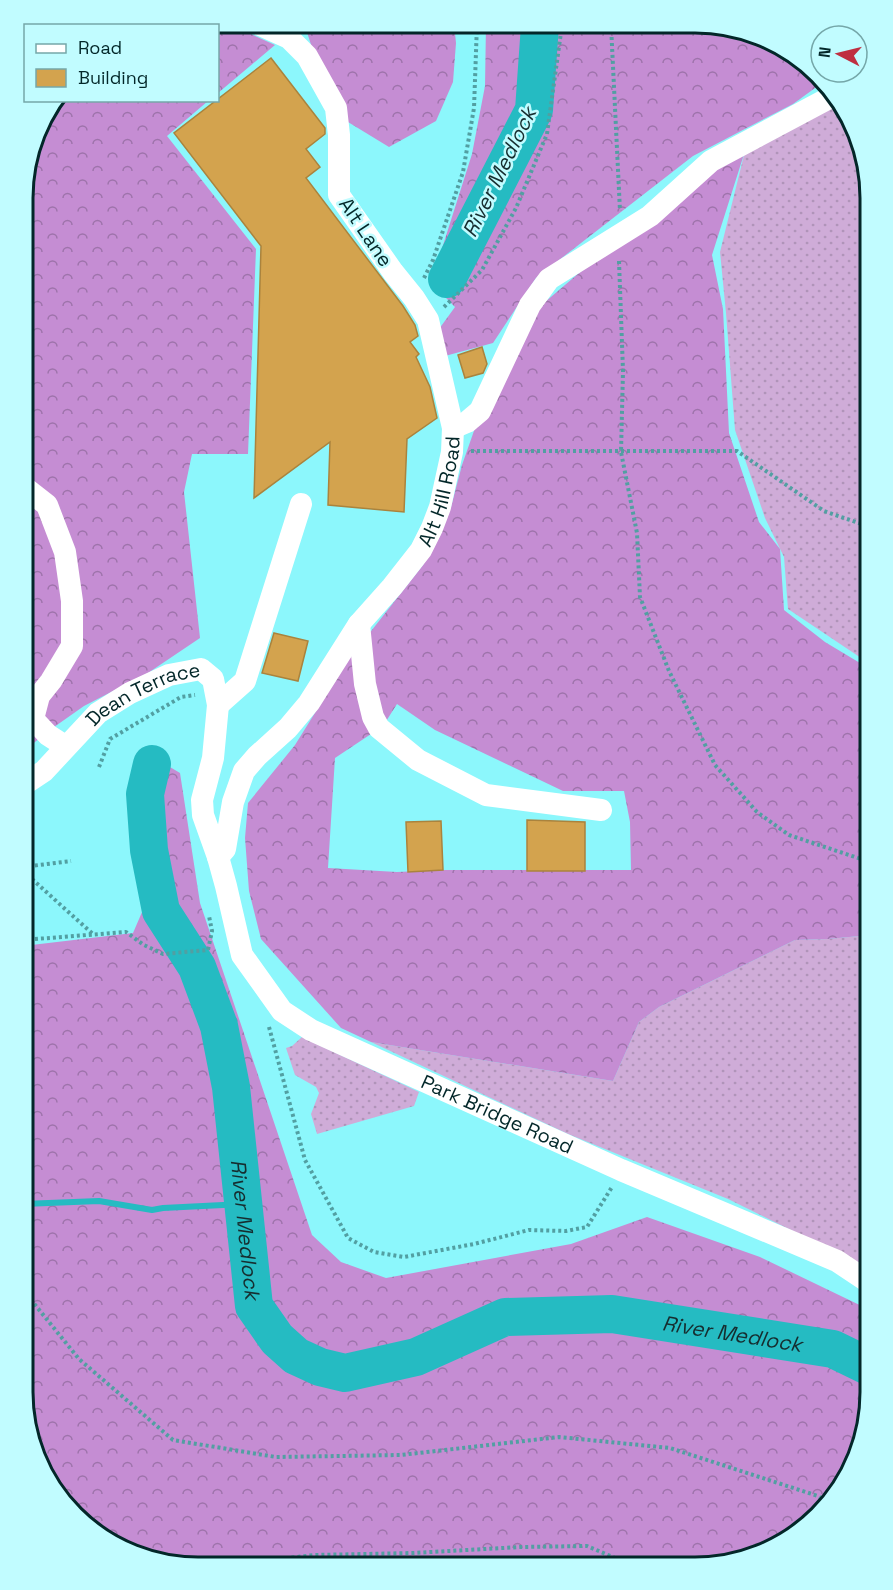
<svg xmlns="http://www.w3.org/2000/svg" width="893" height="1590" viewBox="0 0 893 1590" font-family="'Space Grotesk',sans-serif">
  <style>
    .grass { fill: url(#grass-dots) }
    .forest { fill: url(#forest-crowns); fill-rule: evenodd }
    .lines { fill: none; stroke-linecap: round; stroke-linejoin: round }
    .stream { stroke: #25bbc2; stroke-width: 6 }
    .river { stroke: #25bbc2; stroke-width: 38 }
    .building { fill: #d3a34e; stroke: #aa833d; stroke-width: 1.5 }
    .path { stroke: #529fa2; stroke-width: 4; stroke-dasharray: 3 3; stroke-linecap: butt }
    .minor { stroke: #fff; stroke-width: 22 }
    .labels { text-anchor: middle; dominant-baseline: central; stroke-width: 5; stroke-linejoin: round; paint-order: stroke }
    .street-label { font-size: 20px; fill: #032729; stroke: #c1fcff }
    .water-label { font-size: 21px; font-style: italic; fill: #162d2f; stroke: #c1fcff }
    .rim { fill: none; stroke: #032729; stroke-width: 3 }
  </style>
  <defs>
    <pattern id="grass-dots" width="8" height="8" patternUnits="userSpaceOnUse" patternTransform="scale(1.5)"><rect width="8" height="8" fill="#cfacd8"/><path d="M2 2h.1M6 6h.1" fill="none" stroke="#b094b9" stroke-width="1.8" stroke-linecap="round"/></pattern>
    <pattern id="forest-crowns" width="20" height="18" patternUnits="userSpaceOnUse" patternTransform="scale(1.5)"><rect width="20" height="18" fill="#c58dd3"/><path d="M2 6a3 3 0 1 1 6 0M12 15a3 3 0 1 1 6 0" fill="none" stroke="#9e73ab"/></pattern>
  </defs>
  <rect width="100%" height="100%" fill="#8cf7fc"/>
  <g class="grass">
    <path d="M835 102 861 142 870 198V664L788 609 784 557 765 518 735 430 726 313 720 252 745 151Z"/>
    <path d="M870 935V1271L843 1256 728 1199 568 1134 371 1042 613 1081 639 1022 659 1007 795 940 828 939Z"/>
    <path d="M302 1037 419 1092 414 1106 317 1134 311 1114 319 1093 316 1087 295 1075 286 1048 292 1046Z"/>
  </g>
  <g class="forest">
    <path d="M198 23H227L275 45 218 93V26L183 25Z"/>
    <path d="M304 23 454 24 456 43 453 82 436 121 389 147 348 122 315 57Z"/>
    <path d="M486 24 729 26 810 66 822 83 793 104 693 156 536 278 493 343 445 356 439 329 455 307 431 283 472 154 485 86Z"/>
    <path d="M56 101H208L167 136 256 249 248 454H192L184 492 200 638 148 673 84 706 47 732 23 752 24 176 41 120Z"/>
    <path d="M745 151 712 255 723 309 729 433 759 522 780 549 784 610 825 642 870 669V935L828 939 795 940 659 1007 639 1022 613 1081 371 1042 341 1028 261 939 249 891 245 838 248 803 295 745 346 663 423 565 451 507 462 465 475 428 538 308 579 273 712 170ZM397 704 435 730 563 791H624L630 822 631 870H443L397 872 328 868 335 758 383 726Z"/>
    <path d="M143 751 180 773 200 903 312 1235 341 1262 386 1278 571 1244 647 1217 760 1257 870 1310V1403L857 1459 834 1499 751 1558 695 1567 175 1566 83 1524 71 1507 74 1504 64 1496 32 1448 23 1392V946L133 933 158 875Z"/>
  </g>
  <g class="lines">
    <path class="stream" d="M23 1204 99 1201 152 1210 163 1208 243 1204"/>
    <g class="river">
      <path d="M447 279 534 110 540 25"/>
      <path id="s1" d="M152 764 145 794 149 850 161 911 197 967 219 1026 231 1087 254 1306 277 1339 296 1356 320 1367 345 1373 416 1357 505 1317 612 1314 833 1349 870 1367"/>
    </g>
  </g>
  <g class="building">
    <path d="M271 58 325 128V134L306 149 320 167 306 178 403 306 415 325 418 336 410 342 419 354 416 357 430 387 437 418 407 439 404 512 328 505 330 442 254 498 261 246 174 133Z"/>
    <path d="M482 347 487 364 483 373 465 378 458 355Z"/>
    <path d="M274 633 308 641 298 681 262 673Z"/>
    <path d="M527 820 585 822V871H527Z"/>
    <path d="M441 821 443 870 408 872 406 822Z"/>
  </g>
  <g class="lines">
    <g class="path">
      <path d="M611 25 620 211"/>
      <path d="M619 261 623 371 621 452 637 533 640 597 669 671 715 765 757 812 789 835 870 862"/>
      <path d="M424 278 433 260 463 172 474 108 477 24"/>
      <path d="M444 307 482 270 516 208 547 134 562 25"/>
      <path d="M471 451H737L824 511 870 527"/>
      <path d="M99 767 110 739 181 697 195 695"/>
      <path d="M27 803 28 821"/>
      <path d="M23 867 71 861"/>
      <path d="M23 871 94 935"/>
      <path d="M23 940 126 932 144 945 163 954 208 950 212 931 209 916"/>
      <path d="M269 1027 305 1160 348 1238 374 1252 404 1257 474 1244 529 1230 566 1231 587 1227 612 1187"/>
      <path d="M23 1290 79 1359 173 1440 276 1457 401 1455 559 1437 670 1448 818 1496 828 1503"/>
      <path d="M214 1566 315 1555 413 1553 520 1547 587 1546 636 1567"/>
    </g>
    <g class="minor">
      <path d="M453 428 467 422 480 411 530 305 549 279 650 216 711 161 831 97"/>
      <path d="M24 487 47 505 65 552 72 601V646L51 681 39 696 33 719 48 735 65 746"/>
      <path d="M359 624 365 684 373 717 379 728 418 760 486 795 601 810"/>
      <path d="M218 705 245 681 301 504"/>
      <path id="s2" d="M23 785 44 771 98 713 130 693 169 675 201 669 213 679 218 705 213 758 202 800 203 815 218 857 226 886 242 955 282 1011 311 1030 621 1170 837 1261 870 1283"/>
      <path id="s3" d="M218 857 225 849 233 802 244 771 257 756 288 728 309 703 359 624 392 587 421 550 432 528 440 507 452 452 453 428 428 320 414 298 393 272 339 195V135L336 108 307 56 289 38 256 23"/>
    </g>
  </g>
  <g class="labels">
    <g class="street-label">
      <text transform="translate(366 232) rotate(56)">Alt Lane</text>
      <text stroke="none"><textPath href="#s3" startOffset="438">Alt Hill Road</textPath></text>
      <text stroke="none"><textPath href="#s2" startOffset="154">Dean Terrace</textPath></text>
      <text stroke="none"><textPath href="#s2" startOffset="825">Park Bridge Road</textPath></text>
    </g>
    <g class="water-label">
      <text transform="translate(499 172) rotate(-64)">River Medlock</text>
      <text stroke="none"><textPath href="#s1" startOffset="484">River Medlock</textPath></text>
      <text stroke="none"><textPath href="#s1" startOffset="1078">River Medlock</textPath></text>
    </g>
  </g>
  <path d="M0 0H893V1590H0ZM198 33H695A165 165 0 0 1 860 198V1392A165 165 0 0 1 695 1557H198A165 165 0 0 1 33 1392V198A165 165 0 0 1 198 33Z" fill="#c1fcff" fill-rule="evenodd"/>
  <path class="rim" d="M198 33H695A165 165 0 0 1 860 198V1392A165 165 0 0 1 695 1557H198A165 165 0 0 1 33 1392V198A165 165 0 0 1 198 33Z"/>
  <rect x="24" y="24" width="195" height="78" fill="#c1fcff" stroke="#75a7a9" stroke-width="1.5"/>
  <rect x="36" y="44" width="30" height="9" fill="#ffffff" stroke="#75a7a9" stroke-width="1.5"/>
  <text x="78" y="54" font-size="18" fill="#032729">Road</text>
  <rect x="36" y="69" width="30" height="18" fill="#d3a34e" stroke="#75a7a9" stroke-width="1.5"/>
  <text x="78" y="84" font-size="18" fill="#032729">Building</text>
  <g transform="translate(839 54) rotate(277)"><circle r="28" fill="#c1fcff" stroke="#75a7a9" stroke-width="1.5"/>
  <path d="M0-4.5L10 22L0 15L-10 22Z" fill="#bf2f40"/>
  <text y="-9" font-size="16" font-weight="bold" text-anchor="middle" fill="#032729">N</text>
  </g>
</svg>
